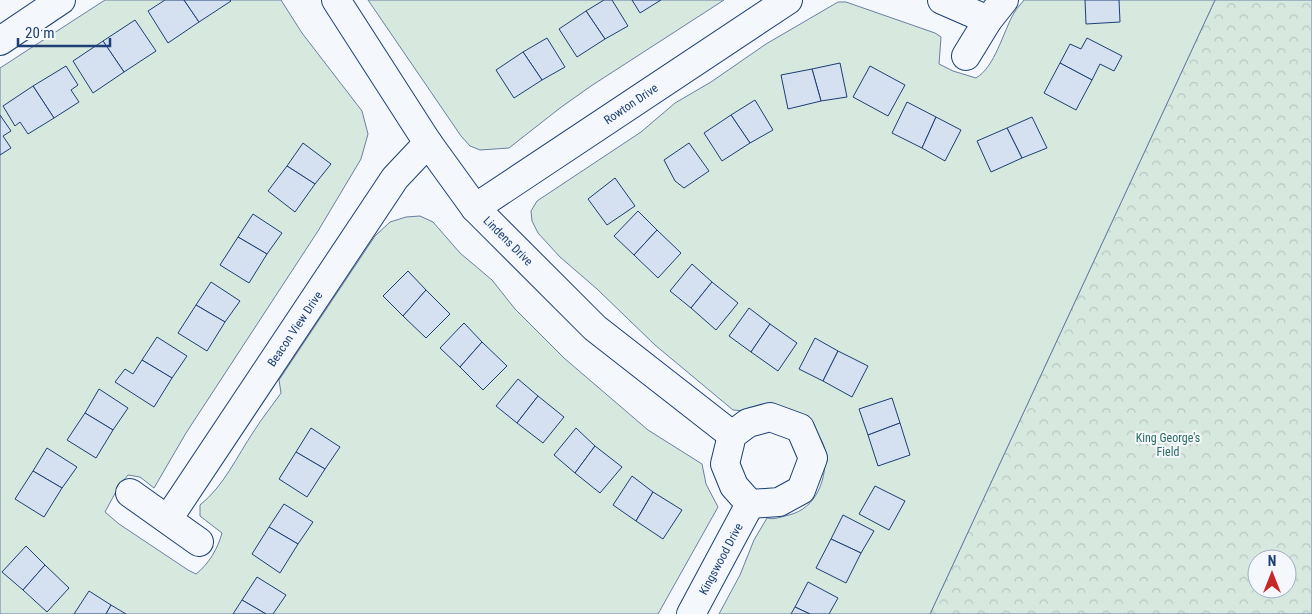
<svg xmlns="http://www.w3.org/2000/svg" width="1312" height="614" viewBox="0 0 1312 614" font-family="'Roboto Condensed',sans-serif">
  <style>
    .park { fill: url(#park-crowns); stroke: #687fa3; fill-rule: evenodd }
    .garden { fill: #d7e8df; stroke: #687fa3 }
    .building { fill: #d5e0f0; stroke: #1d3f73 }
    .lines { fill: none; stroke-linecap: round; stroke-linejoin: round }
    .minor-casing { stroke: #1d3f73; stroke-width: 30 }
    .minor { stroke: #f4f7fb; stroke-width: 28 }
    .labels { text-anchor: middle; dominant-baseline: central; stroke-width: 4; stroke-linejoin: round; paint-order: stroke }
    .street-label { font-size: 12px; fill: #1d3f73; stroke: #f4f7fb }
    .park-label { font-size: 12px; fill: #2c6c60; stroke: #f4f7fb }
  </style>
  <defs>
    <pattern id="park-crowns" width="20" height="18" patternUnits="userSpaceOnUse" patternTransform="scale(1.25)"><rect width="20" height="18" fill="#d7e8df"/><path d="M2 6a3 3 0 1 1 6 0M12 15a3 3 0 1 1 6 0" fill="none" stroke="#b8c8c3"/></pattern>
  </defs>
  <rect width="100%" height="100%" fill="#f4f7fb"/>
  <path class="park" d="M1215 0H1312V614H930ZM1257 559H1287V589H1257Z"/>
  <g class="garden">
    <path d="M105 0H281L302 33 362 111 368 134 361 159 318 231 186 433 154 488 140 477 128 475 119 486 105 512 119 524 188 570 196 574C209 564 218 548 222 533L200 516V505C224 486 237 456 254 431 262 418 272 406 281 393L279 380 375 236 390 222 406 217 420 216 433 222 460 253 492 280 515 309 564 358 648 430 702 464 706 484 718 507 658 614H0V68Z"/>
    <path d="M368 0H724L591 86 560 108 509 148 480 150 470 146 461 136Z"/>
    <path d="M1024 0H1215L930 614H719L740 575 754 540 767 518C775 520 780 517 789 515 817 508 827 479 825 451 823 436 804 414 789 409 770 402 752 413 733 410L655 345 597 289 560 257 538 233 532 221 531 211 537 201 641 132 675 103 711 82 766 44 838 2H846L935 33 941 37 939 64 953 71 976 78C995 67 1003 32 1014 13 1017 8 1021 4 1024 0Z"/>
  </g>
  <g class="building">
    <path d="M165 0H184L199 22 168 43 148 11Z"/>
    <path d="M184 0H230L231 1 199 22Z"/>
    <path d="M604 0H612L628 26 605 39 586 11Z"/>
    <path d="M632 0H661L640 13Z"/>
    <path d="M1085 0H1119L1120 22 1086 24Z"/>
    <path d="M586 11 605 39 577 57 559 29Z"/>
    <path d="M135 20 156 51 124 72 103 41Z"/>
    <path d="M547 38 565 67 542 80 523 52Z"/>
    <path d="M1087 38 1122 56 1114 71 1100 64 1092 80 1060 63 1070 44 1081 49Z"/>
    <path d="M103 41 124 72 93 93 73 61Z"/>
    <path d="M523 52 542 80 514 98 496 70Z"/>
    <path d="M840 63 847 97 821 101 812 69Z"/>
    <path d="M1060 63 1092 80 1076 110 1044 93Z"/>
    <path d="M66 66 78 85 71 90 79 102 54 118 33 86Z"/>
    <path d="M870 66 905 85 888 116 853 97Z"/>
    <path d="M812 69 821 101 788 109 781 75Z"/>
    <path d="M33 86 54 118 28 134 20 122 15 126 3 106Z"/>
    <path d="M755 100 773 130 750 143 731 115Z"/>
    <path d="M907 102 936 117 922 148 892 133Z"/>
    <path d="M0 115 11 131 3 136 11 148 0 155Z"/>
    <path d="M731 115 750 143 722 161 704 133Z"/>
    <path d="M936 117 961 130 945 161 922 148Z"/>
    <path d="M1032 117 1047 148 1022 158 1007 128Z"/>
    <path d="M1007 128 1022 158 991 172 977 141Z"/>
    <path d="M303 143 331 164 315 184 287 166Z"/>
    <path d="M689 143 709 171 684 188 675 181 664 160Z"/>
    <path d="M287 166 315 184 295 212 268 191Z"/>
    <path d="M615 178 635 206 607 225 588 199Z"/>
    <path d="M638 211 657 230 634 255 614 236Z"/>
    <path d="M253 214 282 233 267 254 238 237Z"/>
    <path d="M657 230 681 253 658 278 634 255Z"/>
    <path d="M238 237 267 254 249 283 220 265Z"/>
    <path d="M692 264 712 282 691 308 670 291Z"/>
    <path d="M408 271 426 290 403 316 383 296Z"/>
    <path d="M211 282 240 301 225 322 196 305Z"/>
    <path d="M712 282 738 303 716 330 691 308Z"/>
    <path d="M426 290 450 314 426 338 403 316Z"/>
    <path d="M196 305 225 322 207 351 178 333Z"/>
    <path d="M749 308 770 324 751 352 729 336Z"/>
    <path d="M464 323 482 342 460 367 440 348Z"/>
    <path d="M770 324 797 343 778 371 751 352Z"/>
    <path d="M157 337 187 356 172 378 142 360Z"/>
    <path d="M815 338 838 351 823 381 799 369Z"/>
    <path d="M482 342 507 366 483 390 460 367Z"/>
    <path d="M838 351 868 366 852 397 823 381Z"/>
    <path d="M142 360 172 378 154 407 115 382 125 369 133 374Z"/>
    <path d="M518 379 538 396 517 423 496 406Z"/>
    <path d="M99 389 128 408 113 430 85 413Z"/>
    <path d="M538 396 564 417 543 443 517 423Z"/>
    <path d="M892 398 900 423 868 435 859 409Z"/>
    <path d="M85 413 113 430 96 458 67 440Z"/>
    <path d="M900 423 910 455 878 466 868 435Z"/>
    <path d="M311 428 340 447 325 469 296 452Z"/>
    <path d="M576 428 595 446 575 473 554 455Z"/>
    <path d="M595 446 622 467 600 493 575 473Z"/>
    <path d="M47 448 77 467 62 488 33 471Z"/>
    <path d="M296 452 325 469 307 497 279 479Z"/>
    <path d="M33 471 62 488 44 517 15 499Z"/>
    <path d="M632 476 653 492 636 521 613 505Z"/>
    <path d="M875 486 905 501 889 530 859 514Z"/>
    <path d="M653 492 682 510 663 539 636 521Z"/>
    <path d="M284 504 313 522 298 544 269 527Z"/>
    <path d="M843 515 874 531 861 553 831 539Z"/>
    <path d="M269 527 298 544 280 573 252 554Z"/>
    <path d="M831 539 861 553 846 583 816 568Z"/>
    <path d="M26 546 45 565 23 590 2 572Z"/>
    <path d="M45 565 69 588 47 612 23 590Z"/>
    <path d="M257 577 286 595 273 614H266L242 600Z"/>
    <path d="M808 582 838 598 829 614H810L795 607Z"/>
    <path d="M89 591 111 605 106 614H74Z"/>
    <path d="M242 600 266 614H233Z"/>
    <path d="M111 605 126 614H106Z"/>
    <path d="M795 607 810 614H791Z"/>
  </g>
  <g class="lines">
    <g class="minor-casing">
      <g id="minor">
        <path d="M336 0 428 143 475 208 595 328 732 435"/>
        <path d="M942 0 988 20"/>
        <path d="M0 41 61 0"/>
        <path d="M966 56 988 20 1004 0"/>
        <path d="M475 208 788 0"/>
        <path d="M770 417 800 428 813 458 801 490 779 502 750 504 734 486 725 464 732 435 748 423Z"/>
        <path d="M130 493 199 542"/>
        <path d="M168 519 395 178 428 143"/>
        <path d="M691 614 750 504"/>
      </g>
    </g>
    <use href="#minor" class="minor"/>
  </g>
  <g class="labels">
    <g class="street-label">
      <text transform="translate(631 104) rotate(-34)">Rowton Drive</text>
      <text transform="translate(508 241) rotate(45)">Lindens Drive</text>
      <text transform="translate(295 329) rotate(-56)">Beacon View Drive</text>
      <text transform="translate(721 559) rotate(-62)">Kingswood Drive</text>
    </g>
    <g class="park-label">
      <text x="1168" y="438">King George's<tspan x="1168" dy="14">Field</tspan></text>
    </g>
  </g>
  <g transform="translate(1272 574)"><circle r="24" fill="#f4f7fb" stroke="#9eadc5"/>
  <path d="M0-4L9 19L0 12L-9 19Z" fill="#c62828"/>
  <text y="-8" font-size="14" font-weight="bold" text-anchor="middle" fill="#1d3f73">N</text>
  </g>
  <path d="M18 38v8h92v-8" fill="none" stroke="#1d3f73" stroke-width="2.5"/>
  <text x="25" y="38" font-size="15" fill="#1d3f73" stroke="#f4f7fb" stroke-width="4" paint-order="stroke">20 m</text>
</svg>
